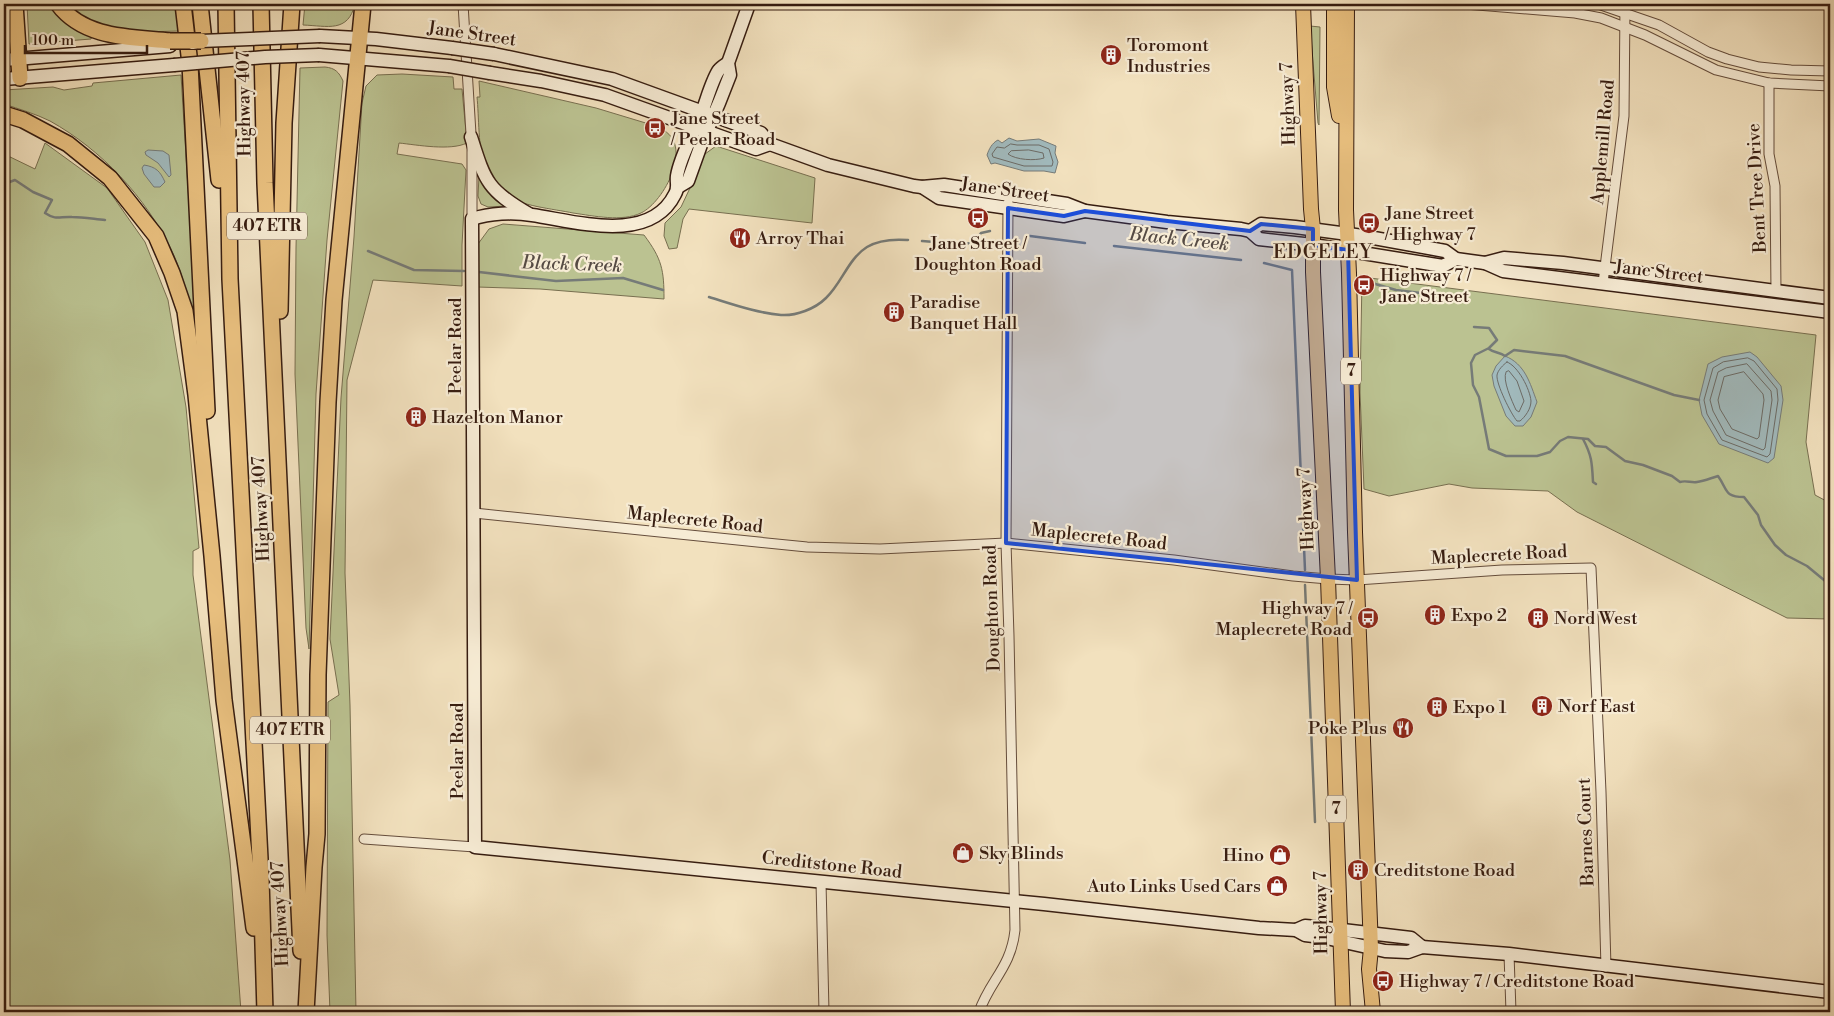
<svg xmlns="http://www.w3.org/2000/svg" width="1834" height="1016" viewBox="0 0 1834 1016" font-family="'Libre Bodoni',serif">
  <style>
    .green { fill: #bbc291; stroke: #786f50 }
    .water { fill: #a1babd; stroke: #767b78 }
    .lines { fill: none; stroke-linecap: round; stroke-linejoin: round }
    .shore { stroke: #6c6b66; stroke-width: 1 }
    .stream { stroke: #767b78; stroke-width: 2.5 }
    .street-casing { stroke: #654d3c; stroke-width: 11 }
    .secondary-casing { stroke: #361c10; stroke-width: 15 }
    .primary-casing { stroke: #361c10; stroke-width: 16 }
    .highway-casing { stroke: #361c10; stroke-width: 18 }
    .street { stroke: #f7ecd5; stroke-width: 9 }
    .secondary { stroke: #f7ecd5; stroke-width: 12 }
    .primary { stroke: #e9c07f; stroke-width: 14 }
    .highway { stroke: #e9c07f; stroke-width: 15 }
    .secondary-bridge-casing { stroke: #361c10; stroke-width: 15; stroke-linecap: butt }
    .highway-bridge-casing { stroke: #361c10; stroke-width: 18; stroke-linecap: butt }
    .secondary-bridge { stroke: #f7ecd5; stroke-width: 12 }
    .highway-bridge { stroke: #e9c07f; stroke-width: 15 }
    .marked { fill: #1d4ed8; fill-opacity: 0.2; stroke: #1d4ed8; stroke-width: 4; stroke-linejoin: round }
    .labels { text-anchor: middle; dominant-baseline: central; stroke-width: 4.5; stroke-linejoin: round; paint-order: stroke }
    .shield { fill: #f7ecd5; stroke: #705a4b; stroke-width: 1 }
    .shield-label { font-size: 16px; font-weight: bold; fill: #361c10 }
    .street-label { font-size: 18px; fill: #361c10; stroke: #f7ecd5 }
    .poi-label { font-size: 18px; fill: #361c10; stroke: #f7ecd5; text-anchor: start }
    .water-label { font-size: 19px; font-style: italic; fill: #564b44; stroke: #f7ecd5 }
    .neighbourhood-label { font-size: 19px; letter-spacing: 1px; fill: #361c10; stroke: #f7ecd5 }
  </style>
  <rect width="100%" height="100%" fill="#f2e1be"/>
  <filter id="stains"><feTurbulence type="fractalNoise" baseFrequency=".004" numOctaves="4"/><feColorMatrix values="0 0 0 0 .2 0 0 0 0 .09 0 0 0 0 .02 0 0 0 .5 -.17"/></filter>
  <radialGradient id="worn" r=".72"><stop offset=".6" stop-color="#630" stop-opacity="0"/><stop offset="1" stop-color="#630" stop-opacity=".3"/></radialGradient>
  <g class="green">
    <path d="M27 4H51L92 36 91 39 29 44Z"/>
    <path d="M69 4H175L179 31C142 32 95 35 69 4Z"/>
    <path d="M305 4H355C348 33 328 26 303 25Z"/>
    <path d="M1310 26 1320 27 1319 125 1318 123Z"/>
    <path d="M325 67C335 68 339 72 343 81L327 240 316 394 309 649 306 628 295 374 296 248 300 68Z"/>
    <path d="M402 74 453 77 454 89H462L467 143C450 151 418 145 399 143L397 154 462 164 466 170 462 245V286L373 280 347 380 345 573 350 705 356 1012H330L327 935 328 702 339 695 330 639 341 398 354 237 362 103 366 86 377 75Z"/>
    <path d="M181 75 195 301 194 306 191 307C185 288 180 267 171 249 145 197 102 150 50 121 36 114 19 109 4 104V90L53 87 64 90 92 86 93 83Z"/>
    <path d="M479 81 596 108 649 124 648 127 660 131 661 129C695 144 664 202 641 213 622 222 594 216 573 213 554 209 519 206 504 194 500 192 497 186 495 182 492 177 487 171 485 166 478 151 479 115 477 97H480Z"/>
    <path d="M45 143 107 188 145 242 168 300 186 407 199 548 193 551V575L230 860 241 1012H4V154L35 169Z"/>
    <path d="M716 146 815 178 812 223 689 209 683 219 677 248 669 249 664 236 665 223 681 207 690 188 702 153 705 154Z"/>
    <path d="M479 176 507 206 488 207 481 204 478 196Z"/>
    <path d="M503 224 644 235C662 259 664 270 664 299L540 289 477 287 478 244 489 229Z"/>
    <path d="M1362 277 1816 335 1806 442 1815 495 1830 503V619L1787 618 1577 512 1548 491 1472 488 1449 484 1389 496 1364 489 1360 392Z"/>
  </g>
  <g class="water">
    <path d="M1009 138 1017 141 1039 139 1056 146 1055 153 1058 162 1055 173 1044 171H1024L995 163 991 164 987 155C989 149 992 143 998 140L1002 143Z"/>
    <path d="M148 150 163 151 169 155 171 175 169 177 158 163 146 155 145 152Z"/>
    <path d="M144 165C156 167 160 171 165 182L160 187H154L144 174 142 168Z"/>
    <path d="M1750 352 1757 357 1781 386 1783 400 1774 458 1768 463 1719 444 1702 415 1699 400 1708 364 1722 357Z"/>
    <path d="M1505 356C1525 364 1530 383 1537 402L1531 417 1523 426H1515L1506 416 1494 386 1492 375 1496 366Z"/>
  </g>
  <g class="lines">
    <g class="shore">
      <path d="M1011 144 1017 145H1039L1049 149 1053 162 1052 166H1024L993 157 992 154 997 147 1004 148Z"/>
      <path d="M1029 150 1043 153 1044 158C1035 161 1016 160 1008 154L1011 151Z"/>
      <path d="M1748 358 1754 361 1777 389 1778 400 1770 454 1767 457 1722 440 1707 414 1704 400 1713 368 1723 362Z"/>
      <path d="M1507 362C1518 366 1530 389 1531 401 1531 409 1525 417 1520 421H1517C1511 414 1496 384 1497 375 1498 370 1503 365 1507 362Z"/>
      <path d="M1747 364 1771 391 1772 400 1765 448 1763 450 1726 435 1713 411 1710 400 1718 372 1726 368Z"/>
      <path d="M1509 371 1517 381 1524 401 1519 412 1516 410C1512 401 1502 380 1506 372Z"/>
      <path d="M1744 372 1763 394 1764 400 1759 437 1757 439 1732 429 1720 409 1718 400 1724 377Z"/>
    </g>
    <g class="stream">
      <path d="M4 184 15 180 33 192 52 200 45 213C57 221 60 216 72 217 83 217 94 219 105 220"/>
      <path d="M1030 236 1085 243"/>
      <path d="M922 241 960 244 973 243 981 233 990 231"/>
      <path d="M1114 246 1241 260"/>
      <path d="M368 251 414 270 464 271"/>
      <path d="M1264 263 1292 270 1305 570"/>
      <path d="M479 272 556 281 623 278 663 290"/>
      <path d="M1365 281 1396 290 1454 297"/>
      <path d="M709 297C732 304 757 313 781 315 796 316 815 309 826 298 842 283 848 259 867 247 880 239 895 239 908 240"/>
      <path d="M1474 327 1489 328 1497 340 1489 348 1475 355 1471 363 1473 385 1479 397 1489 449 1506 456H1537L1550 452 1560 441 1568 437 1588 439 1595 446 1606 447 1625 461 1643 465 1672 476 1680 482C1686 480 1691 483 1697 482 1704 481 1711 478 1718 476 1728 490 1724 497 1744 497L1758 515 1761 525 1775 545 1786 555 1807 566 1830 585"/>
      <path d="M1489 349C1494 353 1500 352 1505 356L1514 350 1565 356 1674 395 1699 400"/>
      <path d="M1583 439C1592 456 1592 463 1593 482L1596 484"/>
      <path d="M1305 585 1315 822"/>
    </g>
    <g class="street-casing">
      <g id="street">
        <path d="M463 4 472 150V219"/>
        <path d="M1465 4 1575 13 1601 18 1645 35 1716 70 1769 83 1830 86"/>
        <path d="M1598 4 1659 25 1708 52 1727 59 1759 67 1791 70 1830 71"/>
        <path d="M1769 83V154L1775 186 1776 291"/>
        <path d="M1603 283 1624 116 1625 4"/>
        <path d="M474 513 807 547 880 549 1006 543 1174 560 1293 576 1328 579 1357 580 1502 570 1591 568 1601 792 1606 967"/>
        <path d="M364 839 475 847"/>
        <path d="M821 882 824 1012"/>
        <path d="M1509 954 1511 1012"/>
        <path d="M979 1012C990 980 1011 968 1015 930L1009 636 1006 543 1008 203"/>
      </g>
    </g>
    <g class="secondary-casing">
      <g id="secondary">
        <path d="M320 36 376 39 452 48"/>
        <path d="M494 54 612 79 761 133 770 144 828 165 914 186 922 187 944 185 1067 204 1085 211 1167 222 1241 229 1250 231 1259 239 1313 245 1443 266 1456 259"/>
        <path d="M319 55 449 66"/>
        <path d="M4 60 170 46"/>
        <path d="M728 63C725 65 721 67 719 70 713 77 706 102 702 112 695 131 680 156 677 176 676 183 679 187 675 194 650 245 575 221 532 215 513 212 490 213 472 219L475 847 1044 904 1259 928 1296 930 1305 935 1322 937 1385 951 1408 952 1422 947 1509 954 1830 992"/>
        <path d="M490 73 541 81 605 95 756 149 770 144"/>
        <path d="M4 79 174 65"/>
        <path d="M471 137C485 181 487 190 529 214"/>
        <path d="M678 187 688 181 702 142 719 103 730 75 728 63 749 4"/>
        <path d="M922 187 939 198 1064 216 1085 211"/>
        <path d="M1250 231 1261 224 1295 227 1363 236 1445 251 1456 259 1485 263 1503 271 1830 312"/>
        <path d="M1485 263 1504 258 1563 263 1830 298"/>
        <path d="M1296 930 1305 926 1317 927 1411 938 1422 947"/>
      </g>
    </g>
    <g class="primary-casing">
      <g id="primary">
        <path d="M1303 4 1311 209 1313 229V272L1328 579 1343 1012"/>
        <path d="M1334 4V87L1339 116"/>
        <path d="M1347 4 1346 210 1349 273 1355 532 1371 948 1369 969 1373 1012"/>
      </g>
    </g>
    <g class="highway-casing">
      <g id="highway">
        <path d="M15 4 20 78"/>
        <path d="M58 4C84 39 131 37 170 41"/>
        <path d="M183 4 190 64 207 411"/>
        <path d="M200 4 219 180"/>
        <path d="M226 4 230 279 261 878 265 1012"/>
        <path d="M261 4 265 183 301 951"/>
        <path d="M4 114 23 120 68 144 110 178 156 236 172 273 185 311 196 395 212 556 224 700 254 928"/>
        <path d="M280 311 284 123 292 4"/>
        <path d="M306 1012 314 867 317 834 318 675 328 402 334 300 363 4"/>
      </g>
    </g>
    <use href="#street" class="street"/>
    <use href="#secondary" class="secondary"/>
    <use href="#primary" class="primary"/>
    <use href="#highway" class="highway"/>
    <g class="secondary-bridge-casing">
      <g id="secondary-bridge">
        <path d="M193 43 201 41 320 36"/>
        <path d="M452 48 494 54"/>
        <path d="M174 65 265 57 319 55"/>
        <path d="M449 66 490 73"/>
      </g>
    </g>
    <g class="highway-bridge-casing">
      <path id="highway-bridge" d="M170 41H201"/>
    </g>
    <use href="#secondary-bridge" class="secondary-bridge"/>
    <use href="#highway-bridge" class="highway-bridge"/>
  </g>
  <path class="marked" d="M1008 208 1064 216 1085 211 1250 231 1261 224 1313 229V245L1348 250 1357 580 1006 543Z"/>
  <defs>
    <g id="building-disc" transform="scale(1.125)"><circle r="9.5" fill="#8f2418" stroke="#f7ecd5"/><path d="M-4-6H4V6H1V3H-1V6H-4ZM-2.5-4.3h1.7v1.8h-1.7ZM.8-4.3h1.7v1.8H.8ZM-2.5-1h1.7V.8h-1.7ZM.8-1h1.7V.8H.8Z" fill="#fff"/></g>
    <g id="bus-disc" transform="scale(1.125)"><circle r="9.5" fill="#8f2418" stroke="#f7ecd5"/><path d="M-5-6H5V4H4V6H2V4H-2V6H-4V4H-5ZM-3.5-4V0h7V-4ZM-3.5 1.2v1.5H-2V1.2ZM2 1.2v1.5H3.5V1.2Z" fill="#fff"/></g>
    <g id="restaurant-disc" transform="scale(1.125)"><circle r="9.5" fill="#8f2418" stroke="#f7ecd5"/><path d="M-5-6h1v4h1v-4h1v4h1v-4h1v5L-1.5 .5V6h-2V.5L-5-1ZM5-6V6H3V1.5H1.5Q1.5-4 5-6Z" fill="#fff"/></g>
    <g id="shop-disc" transform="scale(1.125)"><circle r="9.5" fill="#8f2418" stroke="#f7ecd5"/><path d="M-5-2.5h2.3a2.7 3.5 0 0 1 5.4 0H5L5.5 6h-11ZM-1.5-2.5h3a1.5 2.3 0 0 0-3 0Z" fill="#fff"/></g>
  </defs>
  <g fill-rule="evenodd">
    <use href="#building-disc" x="1111" y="55"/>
    <use href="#bus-disc" x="655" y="128"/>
    <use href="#bus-disc" x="978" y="218"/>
    <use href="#bus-disc" x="1369" y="223"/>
    <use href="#restaurant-disc" x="740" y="238"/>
    <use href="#bus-disc" x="1364" y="285"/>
    <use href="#building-disc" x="894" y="312"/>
    <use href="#building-disc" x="416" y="417"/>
    <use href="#building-disc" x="1435" y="615"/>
    <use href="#bus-disc" x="1368" y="618"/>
    <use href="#building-disc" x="1538" y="618"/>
    <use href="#building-disc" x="1542" y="706"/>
    <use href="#building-disc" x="1437" y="707"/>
    <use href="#restaurant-disc" x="1403" y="728"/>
    <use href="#shop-disc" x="963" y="853"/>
    <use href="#shop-disc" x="1280" y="855"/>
    <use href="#building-disc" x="1358" y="870"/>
    <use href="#shop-disc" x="1277" y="886"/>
    <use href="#bus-disc" x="1383" y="981"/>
  </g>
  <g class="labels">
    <g class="shield">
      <rect x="227" y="212.5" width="80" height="27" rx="4"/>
      <rect x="1341" y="357.5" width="20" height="27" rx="4"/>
      <rect x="250" y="716.5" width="80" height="27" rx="4"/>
      <rect x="1326" y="795.5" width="20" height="27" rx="4"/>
    </g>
    <g class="shield-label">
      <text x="267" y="226">407 ETR</text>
      <text x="1351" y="371">7</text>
      <text x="290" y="730">407 ETR</text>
      <text x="1336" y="809">7</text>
    </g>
    <g class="street-label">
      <text transform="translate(472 34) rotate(8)">Jane Street</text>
      <text transform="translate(244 104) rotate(-91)">Highway 407</text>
      <text transform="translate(1288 104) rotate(-92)">Highway 7</text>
      <text transform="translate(1603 142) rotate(-85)">Applemill Road</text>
      <text transform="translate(1757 188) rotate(-93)">Bent Tree Drive</text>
      <text transform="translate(1005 190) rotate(8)">Jane Street</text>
      <text transform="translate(1659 272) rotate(7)">Jane Street</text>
      <text transform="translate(455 346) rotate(-90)">Peelar Road</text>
      <text transform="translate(261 509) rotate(-93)">Highway 407</text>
      <text transform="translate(1306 509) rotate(-93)">Highway 7</text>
      <text transform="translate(695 520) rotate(6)">Maplecrete Road</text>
      <text transform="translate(1099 537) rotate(6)">Maplecrete Road</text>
      <text transform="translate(1499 555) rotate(-3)">Maplecrete Road</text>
      <text transform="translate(992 608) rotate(-92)">Doughton Road</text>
      <text transform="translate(457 751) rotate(-90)">Peelar Road</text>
      <text transform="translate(1586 832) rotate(-92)">Barnes Court</text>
      <text transform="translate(832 865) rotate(6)">Creditstone Road</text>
      <text transform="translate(1321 913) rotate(-91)">Highway 7</text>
      <text transform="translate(280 914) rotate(-93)">Highway 407</text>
    </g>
    <g class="poi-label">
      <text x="1127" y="45">Toromont<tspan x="1127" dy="21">Industries</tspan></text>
      <text x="671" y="118">Jane Street<tspan x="671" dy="21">/ Peelar Road</tspan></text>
      <text x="1385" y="213">Jane Street<tspan x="1385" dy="21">/ Highway 7</tspan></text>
      <text x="756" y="238">Arroy Thai</text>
      <text x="978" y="243" text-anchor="middle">Jane Street /<tspan x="978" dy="21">Doughton Road</tspan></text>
      <text x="1380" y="275">Highway 7 /<tspan x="1380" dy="21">Jane Street</tspan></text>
      <text x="910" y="302">Paradise<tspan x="910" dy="21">Banquet Hall</tspan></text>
      <text x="432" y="417">Hazelton Manor</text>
      <text x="1352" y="608" text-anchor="end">Highway 7 /<tspan x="1352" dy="21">Maplecrete Road</tspan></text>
      <text x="1451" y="615">Expo 2</text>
      <text x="1554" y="618">Nord West</text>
      <text x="1558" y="706">Norf East</text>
      <text x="1453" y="707">Expo 1</text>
      <text x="1387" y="728" text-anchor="end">Poke Plus</text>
      <text x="979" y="853">Sky Blinds</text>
      <text x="1264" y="855" text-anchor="end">Hino</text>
      <text x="1374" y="870">Creditstone Road</text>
      <text x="1261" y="886" text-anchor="end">Auto Links Used Cars</text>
      <text x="1399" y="981">Highway 7 / Creditstone Road</text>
    </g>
    <g class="water-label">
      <text transform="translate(1179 239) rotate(6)">Black Creek</text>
      <text transform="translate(572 264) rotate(2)">Black Creek</text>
    </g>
    <g class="neighbourhood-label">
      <text x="1323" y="252">EDGELEY</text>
    </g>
  </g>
  <rect width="1834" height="1016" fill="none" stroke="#f2e1be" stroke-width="20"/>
  <rect x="5" y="5" width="1824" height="1006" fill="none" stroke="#361c10" stroke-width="2.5"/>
  <rect x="10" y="10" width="1814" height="996" fill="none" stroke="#361c10"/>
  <path d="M25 45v8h122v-8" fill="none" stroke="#361c10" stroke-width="2.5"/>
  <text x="32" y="45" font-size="15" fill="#361c10" stroke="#f7ecd5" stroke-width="4" paint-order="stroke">100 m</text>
  <rect width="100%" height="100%" filter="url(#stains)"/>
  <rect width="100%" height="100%" fill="url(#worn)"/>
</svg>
